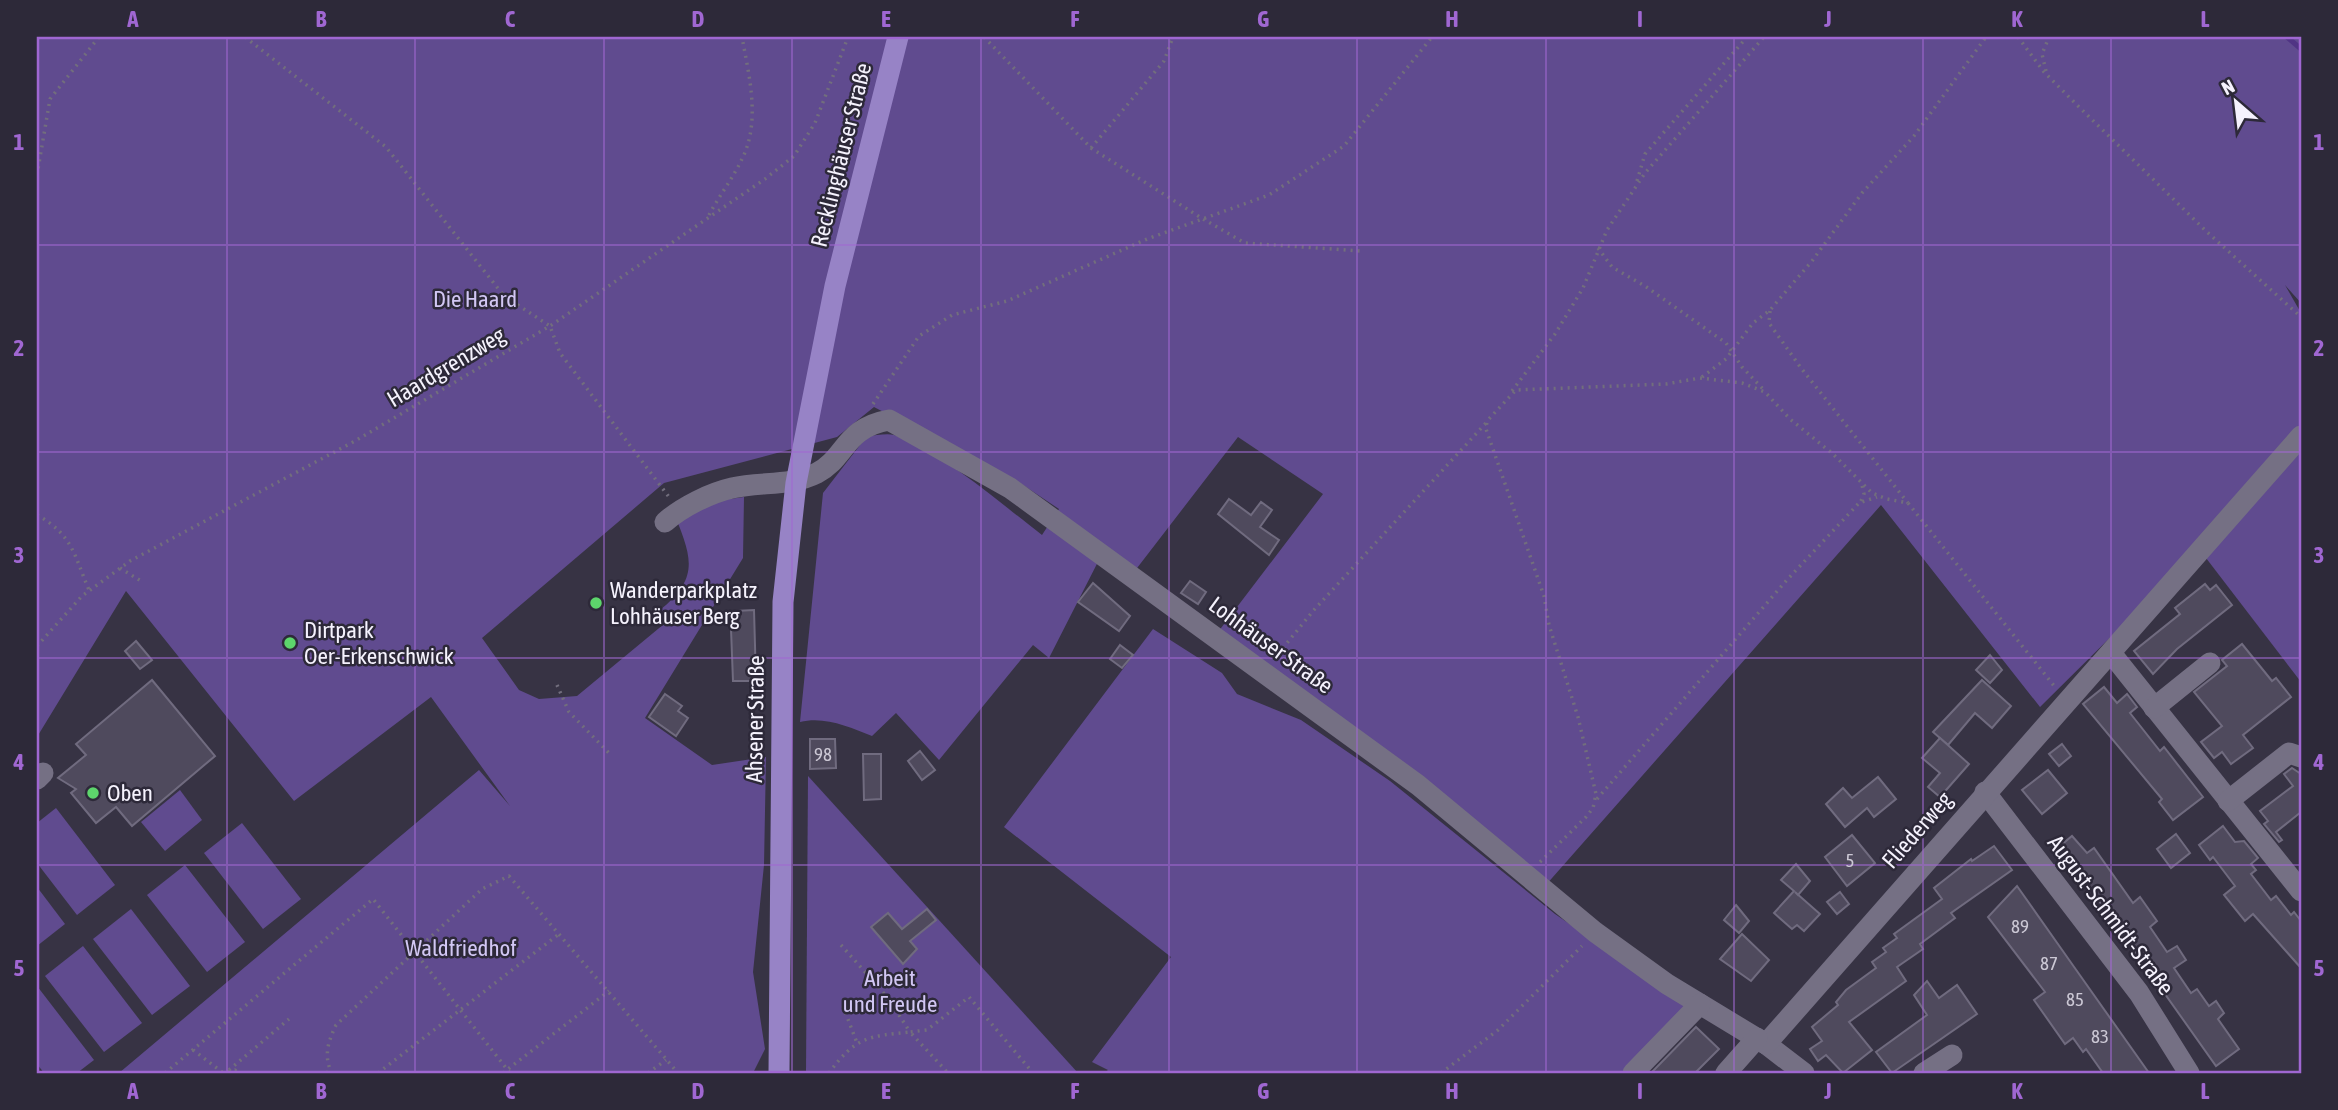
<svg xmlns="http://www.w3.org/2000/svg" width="2338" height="1110" viewBox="0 0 2338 1110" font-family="'Asap Condensed',sans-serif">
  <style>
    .green { fill: #604b8f }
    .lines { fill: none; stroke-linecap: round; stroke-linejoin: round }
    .stream { stroke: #503484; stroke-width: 5 }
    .building { fill: #4f4a5d; stroke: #706b7f; stroke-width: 2 }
    .path { stroke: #726e7d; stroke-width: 3.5; stroke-dasharray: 2 5; stroke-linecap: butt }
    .minor { stroke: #757084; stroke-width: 21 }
    .major { stroke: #9783c6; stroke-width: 21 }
    .grid { fill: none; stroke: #a067d2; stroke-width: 2; stroke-opacity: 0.55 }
    .poi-dot { fill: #5dd56c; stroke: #2d2939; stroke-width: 2.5 }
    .labels { text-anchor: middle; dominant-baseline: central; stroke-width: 5; stroke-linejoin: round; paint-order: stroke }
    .number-label { font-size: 19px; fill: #ccc8d5 }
    .street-label { font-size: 23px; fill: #f5f2fd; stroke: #2d2939 }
    .park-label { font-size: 23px; fill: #d2c7f4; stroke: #2d2939 }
    .poi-label { font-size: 23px; fill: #f5f2fd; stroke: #2d2939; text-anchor: start }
    .neatline { fill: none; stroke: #a067d2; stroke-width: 2.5 }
    .grid-label { font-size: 23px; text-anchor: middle; font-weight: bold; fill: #a067d2 }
  </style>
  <rect width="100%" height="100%" fill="#373344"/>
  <g class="green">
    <path d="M37 37H2301V303L2285 285 2301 313V427L2151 597 2040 707 1881 505 1545 886 1218 632 1323 494 1238 437 1134 572 1103 552 1049 658 1033 645 939 760 896 713 872 736C849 727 825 716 800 722L823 493 867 436C875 436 886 433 894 435 944 453 1000 503 1042 535L1059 509 1023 485 874 407 837 437 664 483 482 638 519 690 539 699 577 696 664 624 659 611C704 575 689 554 672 507L744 497 743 558 645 718 712 765 766 757 764 865 753 972 765 1049 753 1073H119L479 770 510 806 431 697 294 801 126 591 37 737Z"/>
    <path d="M2301 443V682L2206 558Z"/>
    <path d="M1153 629 1222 673 1237 694 1301 720 1390 781 1555 914 1691 1007 1626 1073H1104L1108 1070 1092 1062 1171 957 1004 827Z"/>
    <path d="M808 776 1078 1073H806Z"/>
    <path d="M180 790 202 820 165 851 141 822Z"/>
    <path d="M56 808 115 885 77 915 37 863V823Z"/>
    <path d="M242 823 301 899 263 929 204 853Z"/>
    <path d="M185 865 245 942 207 972 147 895Z"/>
    <path d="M37 887 65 924 37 946Z"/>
    <path d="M131 909 190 986 152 1015 93 939Z"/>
    <path d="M83 946 142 1023 104 1052 45 976Z"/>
    <path d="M37 986 94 1060 77 1073H44L37 1064Z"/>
  </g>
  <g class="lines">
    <path class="stream" d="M2287 37 2301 49"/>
  </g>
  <g class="building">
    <path d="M1229 499 1251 515 1261 502 1272 510 1260 527 1279 540 1269 555 1218 514Z"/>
    <path d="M1190 581 1206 592 1198 604 1181 593Z"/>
    <path d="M1093 583 1130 616 1119 631 1078 602Z"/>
    <path d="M2205 584 2210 590 2216 585 2232 605 2177 649 2153 674 2134 651 2180 614 2175 608Z"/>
    <path d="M754 610 756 681H733L731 629H735V611Z"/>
    <path d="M136 641 152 660 140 669 125 651Z"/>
    <path d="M2242 644 2272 681 2276 678 2291 697 2243 735 2253 748 2231 764 2222 752 2214 758 2201 742 2222 726 2194 692 2227 666 2222 660Z"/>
    <path d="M1120 645 1133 655 1122 668 1110 659Z"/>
    <path d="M1990 655 2002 670 1990 683 1976 670Z"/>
    <path d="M152 680 215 756 132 826 116 807 96 823 71 793 76 789 58 778 86 755 76 744Z"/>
    <path d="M1982 680 2011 706 1992 728 1975 713 1948 745 1933 732Z"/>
    <path d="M2104 687 2117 703 2127 694 2137 707 2130 713 2160 751 2164 747 2203 797 2173 820 2159 802 2162 799 2083 704Z"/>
    <path d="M665 694 682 706 678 711 688 718 676 736 649 717Z"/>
    <path d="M1940 738 1969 764 1940 797 1928 787 1940 773 1922 758Z"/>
    <path d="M810 739H835L836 768 810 769Z"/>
    <path d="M2062 744 2071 756 2059 766 2049 754Z"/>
    <path d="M920 751 935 770 922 780 908 761Z"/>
    <path d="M863 754H881V799L864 800Z"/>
    <path d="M2292 768 2301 774V812L2276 832 2282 840 2279 842 2264 824 2268 821 2260 811 2293 786 2284 774Z"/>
    <path d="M2048 770 2067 793 2042 814 2022 790Z"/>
    <path d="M1878 777 1896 799 1874 817 1867 808 1845 827 1826 804 1843 788 1852 798Z"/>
    <path d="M2223 826 2235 842 2244 841 2258 858 2251 864 2256 870 2251 874 2271 900 2276 896 2291 915 2294 912 2301 921V968L2253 914 2245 921 2224 895 2235 886 2213 857 2210 860 2199 845Z"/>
    <path d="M2176 834 2190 853 2171 868 2157 849Z"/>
    <path d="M1852 835 1875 863 1847 886 1825 857Z"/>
    <path d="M2072 836 2087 853 2094 848 2133 903 2140 897 2157 921 2150 927 2167 952 2177 946 2186 960 2174 968 2191 993 2197 989 2209 1006 2216 1001 2224 1013 2218 1019 2239 1049 2216 1066 2060 846Z"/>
    <path d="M1994 846 2012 870 1951 913 1955 918 1920 944 1923 949 1897 967 1906 981 1849 1022 1872 1050 1843 1073 1826 1055 1818 1061 1810 1049 1822 1041 1812 1027 1838 1005 1836 1002 1846 990 1876 968 1872 962 1886 952 1883 948 1897 938 1894 934 1942 899 1934 888 1971 859 1972 861Z"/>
    <path d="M1796 864 1810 881 1798 895 1795 892 1820 914 1804 931 1797 925 1792 929 1774 913 1794 891 1781 880Z"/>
    <path d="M2017 886 2072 964 2149 1073H2103L2086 1049 2083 1052 2073 1038 2065 1044 2034 1000 2045 992 1988 917Z"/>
    <path d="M1840 892 1849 904 1837 914 1827 902Z"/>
    <path d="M1736 905 1749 921 1739 933 1724 920Z"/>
    <path d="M927 909 936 920 910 941 917 949 903 964 871 927 888 913 902 929Z"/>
    <path d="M1742 934 1769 960 1751 981 1720 959Z"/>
    <path d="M1927 981 1939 998 1957 985 1977 1014 1892 1073 1876 1052 1927 1015 1914 995Z"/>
    <path d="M1696 1027 1719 1049 1695 1073H1651Z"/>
  </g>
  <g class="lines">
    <g class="path">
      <path d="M245 37 386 147 504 296 550 326 560 353 669 497"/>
      <path d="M984 37 1091 148 1203 219 1245 243 1361 251"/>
      <path d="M2018 37 2044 72 2075 103 2206 231 2301 317"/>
      <path d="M2046 71 2042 54 2049 37"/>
      <path d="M1091 148 1164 61 1173 37"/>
      <path d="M37 175 50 99 99 37"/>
      <path d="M1637 181 1645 154 1747 37"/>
      <path d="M709 215C719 196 733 178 742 159 761 121 749 76 742 37"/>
      <path d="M1598 248 1612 267 1645 286 1726 343 1742 367 1763 389"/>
      <path d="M1770 311 1769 323 1801 368 1908 503"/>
      <path d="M1702 377 1726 359 1753 323 1770 310 1812 261 1862 193 1914 136 1986 37"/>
      <path d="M1512 391 1555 334 1583 288 1607 230 1645 173 1764 37"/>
      <path d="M873 404 919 336 952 315 1007 301 1147 239 1269 195 1344 146 1432 37"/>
      <path d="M1861 501 1864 494 1862 485"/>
      <path d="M37 515C73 535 74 555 89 590"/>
      <path d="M120 568 141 581"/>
      <path d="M37 646 82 596 130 561 355 441 550 326 765 179 794 156 815 123 848 37"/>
      <path d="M1274 659 1313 611 1486 423"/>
      <path d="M557 685 569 712 609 753"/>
      <path d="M1597 799 1786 581 1859 503 1877 497"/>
      <path d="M1540 862 1586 817 1593 808 1596 794 1578 717 1549 625 1544 596 1486 429 1487 421 1516 390 1666 384 1700 378 1742 383 1765 392 1790 419 1833 454 1872 493 1887 499 1908 503 2055 687"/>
      <path d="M841 945 888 998 910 1032 927 1030 969 997 1033 1073"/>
      <path d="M843 1006 857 1043"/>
      <path d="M193 1050 222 1072"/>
      <path d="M229 1070 289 1019"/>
      <path d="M165 1073 373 899 510 1073"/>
      <path d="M221 1073 235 1070 238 1073"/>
      <path d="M327 1073 330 1069C324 1053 329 1040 336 1025L482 889 509 876 678 1073"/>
      <path d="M378 1073 559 934"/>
      <path d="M503 1073 609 991"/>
      <path d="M648 1073 666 1060"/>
      <path d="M829 1073C855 1037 869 1036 910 1032L948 1073"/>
      <path d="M1441 1073 1498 1030 1582 946"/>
    </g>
    <g class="minor">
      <path d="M665 522C682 507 710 493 732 488 762 481 789 487 817 473 846 458 844 428 889 420L1010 488 1418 785 1595 932 1667 984 1766 1044 1804 1073"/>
      <path d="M2111 653 2301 891"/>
      <path d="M2154 708 2210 663"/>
      <path d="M37 779 43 773"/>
      <path d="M1985 792 2139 993 2189 1073"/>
      <path d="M2228 801 2289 753 2301 757"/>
      <path d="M1766 1044 2301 436"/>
      <path d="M1633 1073 1700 1004"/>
      <path d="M1726 1073 1757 1038"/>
      <path d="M1924 1073 1952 1055"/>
    </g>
    <path class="major" d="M779 1073 783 602 796 483 835 286 898 37"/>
  </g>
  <path class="grid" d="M227 37V1073M415 37V1073M604 37V1073M792 37V1073M981 37V1073M1169 37V1073M1357 37V1073M1546 37V1073M1734 37V1073M1923 37V1073M2111 37V1073M37 245H2301M37 452H2301M37 658H2301M37 865H2301"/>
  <g class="poi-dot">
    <circle cx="596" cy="603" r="7"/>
    <circle cx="290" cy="643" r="7"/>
    <circle cx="93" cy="793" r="7"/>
  </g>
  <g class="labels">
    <g class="number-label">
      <text x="823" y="754">98</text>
      <text x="1850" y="860">5</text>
      <text x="2020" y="926">89</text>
      <text x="2049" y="963">87</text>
      <text x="2075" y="999">85</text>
      <text x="2100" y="1036">83</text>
    </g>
    <g class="street-label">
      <text transform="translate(841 155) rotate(-76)">Recklinghäuser Straße</text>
      <text transform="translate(446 367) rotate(-31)">Haardgrenzweg</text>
      <text transform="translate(1271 645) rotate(36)">Lohhäuser Straße</text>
      <text transform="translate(755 719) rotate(-89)">Ahsener Straße</text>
      <text transform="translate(1917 830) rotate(-49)">Fliederweg</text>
      <text transform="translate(2111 915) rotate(53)">August-Schmidt-Straße</text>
    </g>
    <g class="park-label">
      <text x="475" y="299">Die Haard</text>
      <text x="461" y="948">Waldfriedhof</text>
      <text x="890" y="978">Arbeit<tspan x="890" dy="26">und Freude</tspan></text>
    </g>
    <g class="poi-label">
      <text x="610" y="590">Wanderparkplatz<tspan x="610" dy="26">Lohhäuser Berg</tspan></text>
      <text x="304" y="630">Dirtpark<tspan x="304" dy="26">Oer-Erkenschwick</tspan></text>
      <text x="107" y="793">Oben</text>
    </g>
  </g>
  <rect width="2338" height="1110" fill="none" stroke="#2d2939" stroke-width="77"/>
  <g transform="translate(2236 102) rotate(332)" stroke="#2d2939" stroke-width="5" paint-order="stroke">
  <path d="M0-5L12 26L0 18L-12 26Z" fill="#f5f2fd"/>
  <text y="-10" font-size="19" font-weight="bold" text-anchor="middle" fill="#f5f2fd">N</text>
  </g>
  <rect x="38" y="38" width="2262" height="1034" class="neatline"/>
  <g class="grid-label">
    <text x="133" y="27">A</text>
    <text x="321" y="27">B</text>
    <text x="510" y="27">C</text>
    <text x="698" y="27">D</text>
    <text x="886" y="27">E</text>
    <text x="1075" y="27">F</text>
    <text x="1263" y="27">G</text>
    <text x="1452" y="27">H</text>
    <text x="1640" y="27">I</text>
    <text x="1828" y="27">J</text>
    <text x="2017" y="27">K</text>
    <text x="2205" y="27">L</text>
    <text x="19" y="150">1</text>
    <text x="2319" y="150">1</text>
    <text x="19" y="356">2</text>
    <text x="2319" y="356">2</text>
    <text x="19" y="563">3</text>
    <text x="2319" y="563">3</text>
    <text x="19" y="770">4</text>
    <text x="2319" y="770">4</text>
    <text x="19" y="976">5</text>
    <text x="2319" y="976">5</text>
    <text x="133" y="1099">A</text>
    <text x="321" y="1099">B</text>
    <text x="510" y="1099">C</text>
    <text x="698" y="1099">D</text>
    <text x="886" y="1099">E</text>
    <text x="1075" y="1099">F</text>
    <text x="1263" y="1099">G</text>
    <text x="1452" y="1099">H</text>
    <text x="1640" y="1099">I</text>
    <text x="1828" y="1099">J</text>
    <text x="2017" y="1099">K</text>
    <text x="2205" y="1099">L</text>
  </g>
</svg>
